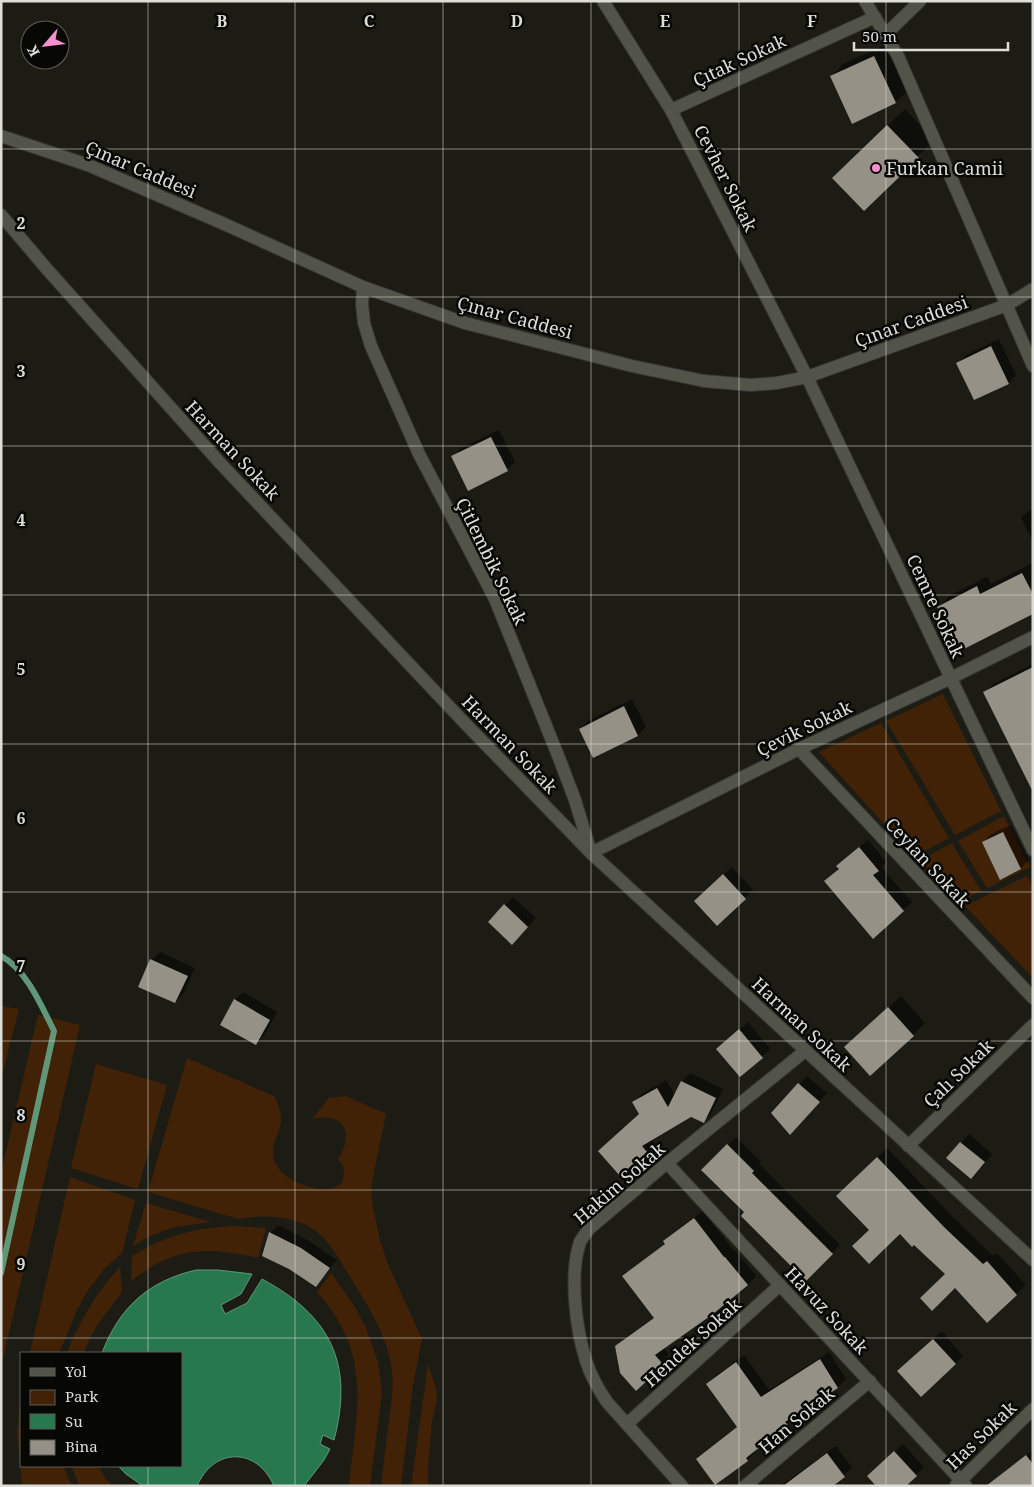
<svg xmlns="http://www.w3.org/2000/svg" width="1034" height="1487" viewBox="0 0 1034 1487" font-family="'Noto Serif',serif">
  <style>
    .green { fill: #412206 }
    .water { fill: #28784f; stroke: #5f9778 }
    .shadow { fill: #0007 }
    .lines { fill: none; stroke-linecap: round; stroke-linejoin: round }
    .stream { stroke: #5f9778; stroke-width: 6 }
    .building { fill: #969187 }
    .minor-casing { stroke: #363631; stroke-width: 14 }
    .tertiary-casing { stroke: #363631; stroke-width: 14 }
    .minor { stroke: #525349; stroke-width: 12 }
    .tertiary { stroke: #525349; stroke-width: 12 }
    .grid { fill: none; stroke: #deded8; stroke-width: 1; stroke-opacity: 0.55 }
    .poi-dot { fill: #f790ce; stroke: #070704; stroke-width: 2 }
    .labels { text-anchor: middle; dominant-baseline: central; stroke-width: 5; stroke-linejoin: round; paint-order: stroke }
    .street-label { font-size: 18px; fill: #deded8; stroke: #070704 }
    .poi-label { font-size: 18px; fill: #deded8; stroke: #070704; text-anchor: start }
    .grid-label { font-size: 16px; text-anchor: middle; font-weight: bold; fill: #deded8; stroke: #070704; stroke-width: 5; stroke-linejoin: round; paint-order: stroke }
  </style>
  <rect width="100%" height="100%" fill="#1c1c14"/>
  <g class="green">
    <path d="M943 694 1001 811 955 835 886 721Z"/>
    <path d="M881 723 949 838 914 857 819 752Z"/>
    <path d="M1004 816 1030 867 987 888 958 841Z"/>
    <path d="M952 843 981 891 956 904 918 862Z"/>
    <path d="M1027 876 1033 886V978L965 906Z"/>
    <path d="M1 1006 19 1009 1 1079Z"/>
    <path d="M38 1015 80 1025 1 1368V1173Z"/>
    <path d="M187 1058 274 1096C278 1104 282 1113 281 1122 279 1135 270 1146 274 1160 280 1179 311 1191 330 1189 334 1188 339 1185 343 1182L344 1168 338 1159C355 1132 344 1112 312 1119L329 1098 346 1096 386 1114 374 1172 371 1190 373 1208 380 1240 388 1264 422 1339 413 1385 401 1486H381C384 1464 386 1443 389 1421 391 1406 394 1388 392 1372 388 1335 366 1303 347 1272 337 1255 327 1236 308 1226 286 1215 261 1215 238 1219L148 1192Z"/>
    <path d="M96 1064 167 1085 138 1189 71 1168Z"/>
    <path d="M70 1177 135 1200 122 1253 105 1268 86 1293 77 1310 59 1353H30Z"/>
    <path d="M146 1203 211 1222C179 1226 161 1228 133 1246Z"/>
    <path d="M235 1226 266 1228 258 1258C228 1251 197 1246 167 1259 154 1264 142 1273 131 1281L132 1256C167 1235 194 1228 235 1226Z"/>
    <path d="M120 1267 122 1292C107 1312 92 1329 84 1353H67C80 1321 96 1292 120 1267Z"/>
    <path d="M331 1273 355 1307 366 1328 378 1362 382 1393 370 1486H349C357 1411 373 1353 317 1292Z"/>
    <path d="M428 1364 436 1388 437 1399 432 1422 428 1466V1486H411Z"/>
    <path d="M21 1398V1466H63L72 1486H22L17 1432Z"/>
    <path d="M71 1466H98L106 1479 113 1486H80Z"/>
  </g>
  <path class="water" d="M196 1270H218L252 1274 241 1294 221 1305 225 1314 247 1303 262 1279C331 1316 354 1364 334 1440L323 1435 320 1444 330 1449 324 1460 304 1486H274C257 1447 214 1447 197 1486H143L126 1474 118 1466H181V1353H102C119 1308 148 1281 196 1270Z"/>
  <g class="shadow">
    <path d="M887 44 908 90 896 102 831 77 843 64Z"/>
    <path d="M905 109 934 140 864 209 850 162Z"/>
    <path d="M999 339 1016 375 1008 383 958 363 966 355Z"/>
    <path d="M499 430 515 462 507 470 453 457 461 448Z"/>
    <path d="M1033 508V542L1021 517Z"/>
    <path d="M1033 563V612L939 607 949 596 987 577 991 584Z"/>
    <path d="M1033 664V765L985 693 993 684Z"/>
    <path d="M632 699 646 727 638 735 594 757 580 729 588 721Z"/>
    <path d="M1011 825 1029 860 1021 868 983 843 991 834Z"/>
    <path d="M868 840 886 862 881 867 912 902 873 937 825 881 840 868 846 858Z"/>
    <path d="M732 867 753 890 717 924 704 893Z"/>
    <path d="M513 897 536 918 520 935 489 922Z"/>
    <path d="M160 952 195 968 183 994 175 1002 151 960Z"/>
    <path d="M243 992 277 1012 264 1035 256 1044 235 1000Z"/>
    <path d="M901 996 925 1023 913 1035H858Z"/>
    <path d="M748 1022 770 1049 740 1076 726 1041Z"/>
    <path d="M690 1073 723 1089 711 1114 703 1122 690 1116 651 1139 654 1143 620 1174 640 1114 634 1102 642 1094 666 1080 675 1096 682 1082Z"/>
    <path d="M807 1076 827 1093 798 1126 773 1113Z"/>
    <path d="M969 1134 992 1154 979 1169 948 1158Z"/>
    <path d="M736 1137 761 1162 759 1164 840 1245 806 1279 746 1212 703 1170Z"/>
    <path d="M887 1148 954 1218 993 1256 997 1253 1026 1285 987 1321 955 1286 947 1274 914 1243 900 1232 871 1230 838 1196Z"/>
    <path d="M703 1211 733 1250 734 1249 756 1276 748 1285 664 1348 669 1354 656 1367 657 1369 636 1389 616 1346 625 1338 655 1317 624 1276 666 1243 665 1241 673 1233Z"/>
    <path d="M278 1225 309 1241 337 1260 316 1286 290 1268 270 1233Z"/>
    <path d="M942 1331 963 1356 955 1364 907 1363Z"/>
    <path d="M829 1352 846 1379 838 1387 794 1415 795 1416 787 1424 754 1450 755 1452 747 1460 698 1459 738 1426 707 1384 715 1376 744 1355 769 1390Z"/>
    <path d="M903 1444 924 1467 916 1475 877 1468Z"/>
    <path d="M836 1446 852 1468 830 1486H780Z"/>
    <path d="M1033 1450V1486L997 1479 1005 1471Z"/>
  </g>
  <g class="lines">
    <path class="stream" d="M1 956C26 969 42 1007 54 1031L1 1273"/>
  </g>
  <g class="building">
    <path d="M874 56 896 103 852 124 830 76Z"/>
    <path d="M887 125 919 158 864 211 832 178Z"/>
    <path d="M991 346 1009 384 974 400 956 363Z"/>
    <path d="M491 437 508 471 468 491 451 456Z"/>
    <path d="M1022 573 1033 594V614L960 651 937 607 977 586 980 594Z"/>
    <path d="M1033 667V792L983 692Z"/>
    <path d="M624 706 638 736 593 758 579 729Z"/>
    <path d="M1003 832 1021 869 1000 880 982 842Z"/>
    <path d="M859 847 879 871 873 875 904 911 873 939 824 881 839 869 836 866Z"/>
    <path d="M723 874 746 899 717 926 694 901Z"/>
    <path d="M504 904 528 927 512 945 488 922Z"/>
    <path d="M150 959 188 976 175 1003 138 987Z"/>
    <path d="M234 999 270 1020 256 1045 220 1025Z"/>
    <path d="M888 1007 914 1036 870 1076 844 1047Z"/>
    <path d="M739 1029 763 1058 740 1077 716 1049Z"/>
    <path d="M681 1081 716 1098 704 1123 691 1117 642 1146 647 1152 620 1176 598 1151 639 1114 632 1102 657 1088 668 1107Z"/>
    <path d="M798 1083 820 1102 790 1135 771 1113Z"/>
    <path d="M960 1142 985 1162 971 1179 946 1158Z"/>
    <path d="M727 1144 754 1171 752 1173 833 1254 806 1281 741 1216 744 1212 701 1170Z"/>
    <path d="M877 1157 944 1227 983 1264 987 1261 1017 1295 987 1323 955 1288 932 1311 920 1298 945 1274 914 1245 912 1247 900 1234 869 1264 852 1246 869 1230 836 1196Z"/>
    <path d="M694 1218 724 1257H725L748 1285 713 1314 655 1355 662 1363 648 1376 650 1378 636 1391 620 1373 615 1346 654 1318 622 1276 665 1244 663 1241Z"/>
    <path d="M269 1232 301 1248 330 1268 316 1287 289 1269 262 1256Z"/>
    <path d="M933 1339 956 1364 921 1397 897 1371Z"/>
    <path d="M820 1359 838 1388 785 1422 788 1425 746 1458 748 1461 715 1485 696 1459 737 1427 706 1384 736 1362 761 1397Z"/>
    <path d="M894 1451 917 1476 906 1486H876L867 1476Z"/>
    <path d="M827 1453 845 1477 833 1486H783Z"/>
    <path d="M1026 1455 1033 1464V1486H986Z"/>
  </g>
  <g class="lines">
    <g class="minor-casing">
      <g id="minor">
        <path d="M603 1 671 110 807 377 1033 850"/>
        <path d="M886 34 920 1"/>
        <path d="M671 110 875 17"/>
        <path d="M363 287 362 304 364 323 371 346 419 454 495 599 559 758 575 800 591 853 799 749 951 678 1033 637"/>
        <path d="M799 749 1033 998"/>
        <path d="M908 1146 1033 1025"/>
        <path d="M667 1163 966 1486"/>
        <path d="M627 1424 780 1285"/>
        <path d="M956 1485 1033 1409"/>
        <path d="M682 1486 607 1402C598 1389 591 1376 586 1361 576 1329 569 1275 580 1242 582 1238 586 1233 589 1229L667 1163 805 1051"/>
        <path d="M745 1486 870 1381"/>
      </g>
    </g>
    <g class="tertiary-casing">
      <g id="tertiary">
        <path d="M865 1 898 56 1033 366"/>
        <path d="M1 136 88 165 222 223 363 287 465 323 632 366 704 381 751 385 777 383 807 377 1007 305 1033 289"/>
        <path d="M1 215 46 268 221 464 459 717 591 853 1033 1260"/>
      </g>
    </g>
    <use href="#minor" class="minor"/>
    <use href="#tertiary" class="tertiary"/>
  </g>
  <path class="grid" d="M148 1V1353M295 1V1486M443 1V1486M591 1V1486M739 1V1486M886 1V1486M1 149H1033M1 297H1033M1 446H1033M1 595H1033M1 744H1033M1 892H1033M1 1041H1033M1 1190H1033M1 1338H1033M148 1466V1486"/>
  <circle class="poi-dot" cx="876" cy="168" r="5"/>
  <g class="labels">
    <g class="street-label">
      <text transform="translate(739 60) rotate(-25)">Çıtak Sokak</text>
      <text transform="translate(141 169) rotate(23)">Çınar Caddesi</text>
      <text transform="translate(726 178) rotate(63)">Cevher Sokak</text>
      <text transform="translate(515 317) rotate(15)">Çınar Caddesi</text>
      <text transform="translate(911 321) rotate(-20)">Çınar Caddesi</text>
      <text transform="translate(233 450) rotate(47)">Harman Sokak</text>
      <text transform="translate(492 561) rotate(64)">Çitlembik Sokak</text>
      <text transform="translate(936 606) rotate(65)">Cemre Sokak</text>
      <text transform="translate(804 728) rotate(-26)">Çevik Sokak</text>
      <text transform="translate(510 744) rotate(46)">Harman Sokak</text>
      <text transform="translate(928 862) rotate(47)">Ceylan Sokak</text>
      <text transform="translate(802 1024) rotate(43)">Harman Sokak</text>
      <text transform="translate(958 1073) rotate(-44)">Çalı Sokak</text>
      <text transform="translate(619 1183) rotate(-41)">Hakim Sokak</text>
      <text transform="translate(827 1310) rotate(47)">Havuz Sokak</text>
      <text transform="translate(692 1342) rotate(-42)">Hendek Sokak</text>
      <text transform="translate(796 1420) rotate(-40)">Han Sokak</text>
      <text transform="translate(981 1435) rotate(-44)">Has Sokak</text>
    </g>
    <g class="poi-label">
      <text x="886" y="168">Furkan Camii</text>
    </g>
  </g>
  <g class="grid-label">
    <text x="222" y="27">B</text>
    <text x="369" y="27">C</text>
    <text x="517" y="27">D</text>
    <text x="665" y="27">E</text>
    <text x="812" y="27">F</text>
    <text x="21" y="229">2</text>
    <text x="21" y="377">3</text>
    <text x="21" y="526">4</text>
    <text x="21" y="675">5</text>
    <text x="21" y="824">6</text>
    <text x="21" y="972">7</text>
    <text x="21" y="1121">8</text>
    <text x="21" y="1270">9</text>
  </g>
  <rect width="1034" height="1487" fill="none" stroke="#deded8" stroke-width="5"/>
  <rect x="20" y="1352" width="162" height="115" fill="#070704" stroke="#5d5d59"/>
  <rect x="30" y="1368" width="25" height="8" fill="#525349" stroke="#5d5d59"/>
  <text x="65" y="1377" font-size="15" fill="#deded8">Yol</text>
  <rect x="30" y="1390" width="25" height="15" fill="#412206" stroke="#5d5d59"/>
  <text x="65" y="1402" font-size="15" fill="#deded8">Park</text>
  <rect x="30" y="1414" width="25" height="15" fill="#28784f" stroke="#5d5d59"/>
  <text x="65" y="1427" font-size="15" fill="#deded8">Su</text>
  <rect x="30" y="1440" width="25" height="15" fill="#969187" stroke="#5d5d59"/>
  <text x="65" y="1452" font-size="15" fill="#deded8">Bina</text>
  <g transform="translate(45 45) rotate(242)"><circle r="24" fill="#070704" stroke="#5d5d59"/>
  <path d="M0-4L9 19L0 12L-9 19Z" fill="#f790ce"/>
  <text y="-8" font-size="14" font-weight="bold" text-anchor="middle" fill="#deded8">K</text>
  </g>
  <path d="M854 42v8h154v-8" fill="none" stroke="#deded8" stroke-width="2.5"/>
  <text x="862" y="42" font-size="15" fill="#deded8" stroke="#070704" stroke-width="4" paint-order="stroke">50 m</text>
</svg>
